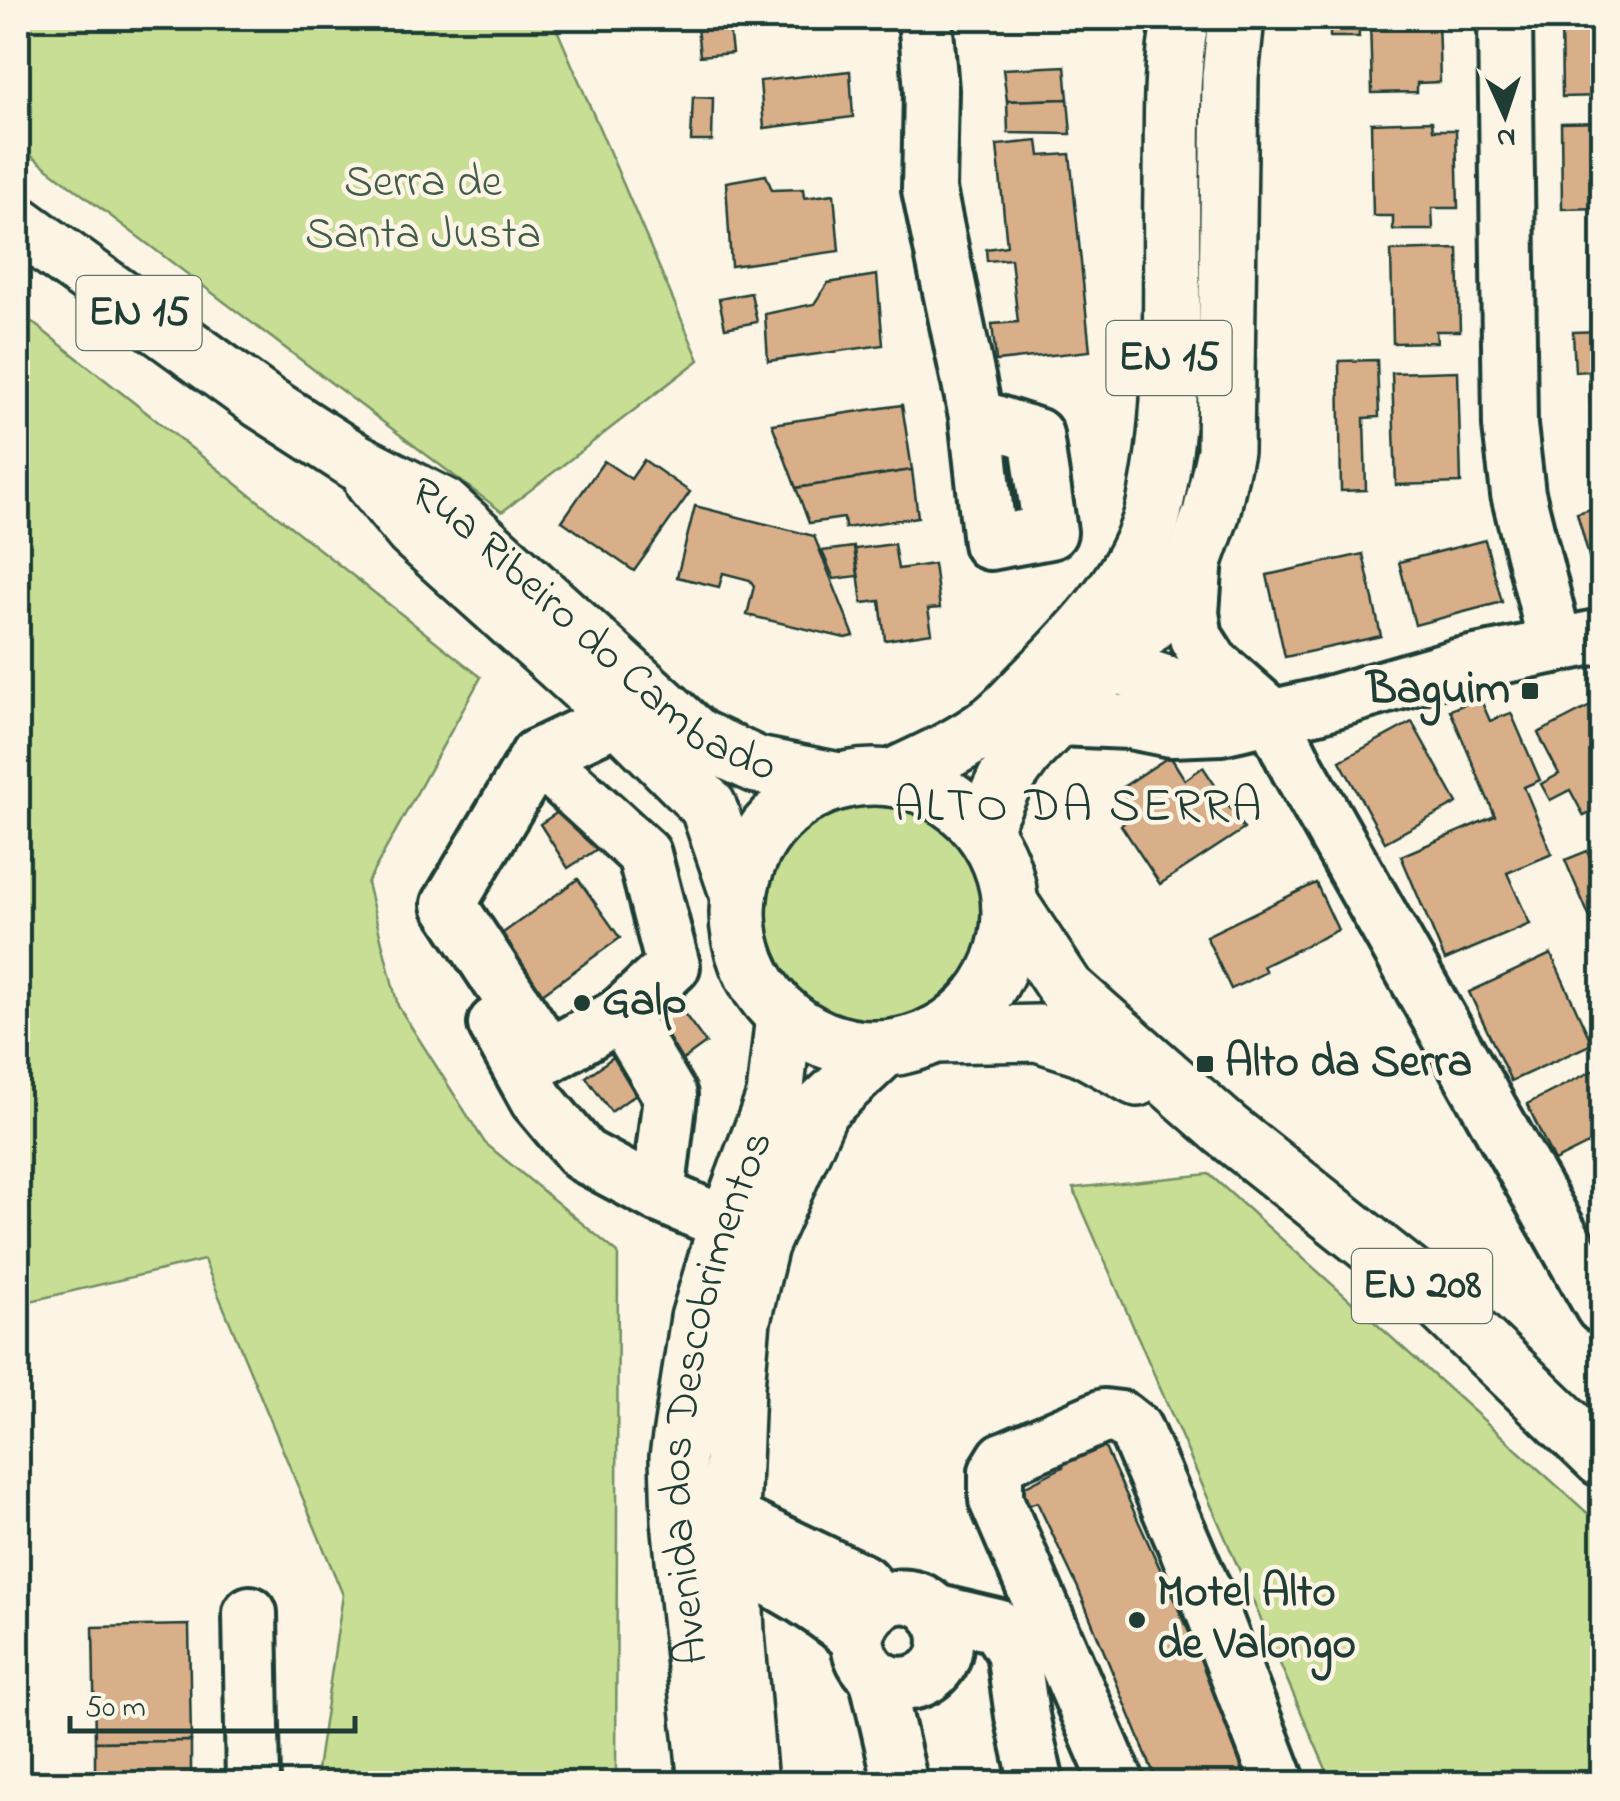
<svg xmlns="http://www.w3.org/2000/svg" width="1620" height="1801" viewBox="0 0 1620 1801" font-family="'Indie Flower',sans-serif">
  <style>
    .green { fill: #c7de94; stroke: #738e64; stroke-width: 2.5 }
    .building { fill: #d9af8a; stroke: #1f3d34; stroke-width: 2.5 }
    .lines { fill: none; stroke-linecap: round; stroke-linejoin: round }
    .minor-casing { stroke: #1f3d34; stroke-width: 60 }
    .major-casing { stroke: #1f3d34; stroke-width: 62 }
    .minor { stroke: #fcf5e5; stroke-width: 52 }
    .major { stroke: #fcf5e5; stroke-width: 55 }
    .poi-dot { fill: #1f3d34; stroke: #fcf5e5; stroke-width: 4 }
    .labels { text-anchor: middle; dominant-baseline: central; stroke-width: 9; stroke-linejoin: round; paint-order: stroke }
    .shield { fill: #fcf5e5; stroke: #617469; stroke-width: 2.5 }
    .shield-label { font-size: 42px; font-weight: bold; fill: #1f3d34 }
    .park-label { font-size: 45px; fill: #415d47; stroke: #fcf5e5 }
    .street-label { font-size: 45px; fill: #1f3d34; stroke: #fcf5e5 }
    .poi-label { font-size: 45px; font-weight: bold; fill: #1f3d34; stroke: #fcf5e5; text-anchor: start }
    .neighbourhood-label { font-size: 48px; letter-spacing: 2.5px; fill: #1f3d34; stroke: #fcf5e5 }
  </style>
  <rect width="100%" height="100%" fill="#fcf5e5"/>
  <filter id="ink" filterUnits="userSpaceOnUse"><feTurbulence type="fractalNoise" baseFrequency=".01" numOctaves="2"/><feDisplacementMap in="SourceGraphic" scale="20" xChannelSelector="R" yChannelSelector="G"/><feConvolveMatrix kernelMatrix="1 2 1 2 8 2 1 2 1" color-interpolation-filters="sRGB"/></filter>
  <g filter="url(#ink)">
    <g class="green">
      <path d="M18 18H552L699 360 502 512 18 146Z"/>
      <path d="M18 311 481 677 367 883 398 1006 485 1143 618 1253 616 1783H315L343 1595 204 1260 18 1304Z"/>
      <circle cx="873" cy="915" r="112"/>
      <path d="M1209 1174 1602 1526V1783H1332L1073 1188Z"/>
    </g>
    <g class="building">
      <path d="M696 18H728L732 53 700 56Z"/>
      <path d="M1330 18H1358L1359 37H1330Z"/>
      <path d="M1370 18H1438L1440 82 1417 83V92L1372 93Z"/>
      <path d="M1561 18H1602V96L1562 97Z"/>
      <path d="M1065 66 1068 99 1007 101 1003 69Z"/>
      <path d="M850 71 853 117 764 128 760 81Z"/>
      <path d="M693 97 713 98 712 141H691Z"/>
      <path d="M1068 99 1071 134 1008 133 1007 101Z"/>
      <path d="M1432 121 1433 130H1456L1458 208H1432L1433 230H1393V216H1373L1371 123Z"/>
      <path d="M1602 122V208L1562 209 1561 123Z"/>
      <path d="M1038 141 1040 156 1070 154 1090 351 996 361 992 324 1018 322 1011 259 987 261 986 249 1007 246 997 145Z"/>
      <path d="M766 175 772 190 803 189 804 198 834 194 839 251 731 266 726 182Z"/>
      <path d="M1458 249 1460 331H1436L1437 342 1393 343 1391 251Z"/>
      <path d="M877 275 883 345 768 361 765 314 814 304 828 283Z"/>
      <path d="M751 293 757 322 725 328 719 299Z"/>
      <path d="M1602 331V432H1591L1589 371 1575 372 1573 332Z"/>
      <path d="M1377 360 1379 417 1364 418 1366 490 1341 491 1339 361Z"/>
      <path d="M1458 371 1461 483 1396 485 1392 373Z"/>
      <path d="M902 405 912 470 796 488 772 424Z"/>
      <path d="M644 460 690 492 634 571 562 521 604 461 631 479Z"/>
      <path d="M912 470 918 517 845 528 844 518 809 523 796 488Z"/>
      <path d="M695 506 814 536 854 636 845 638 747 615 754 586 750 580 723 573 719 587 677 577Z"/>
      <path d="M1602 506V576L1595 578 1577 513Z"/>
      <path d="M1485 540 1502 602 1415 625 1399 562Z"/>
      <path d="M894 544 898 569 934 564 940 608 928 609 932 633 885 640 880 601 862 603 855 549Z"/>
      <path d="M854 547 858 576 834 579 822 551Z"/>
      <path d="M1363 554 1381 636 1285 657 1267 575Z"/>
      <path d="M1480 698 1490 721 1511 713 1540 780 1524 787 1552 854 1507 873 1530 924 1445 960 1401 856 1495 816 1450 710Z"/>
      <path d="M1602 700V807L1584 816 1570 790 1550 800 1541 784 1559 774 1538 733Z"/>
      <path d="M1412 722 1457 803 1385 842 1340 761Z"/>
      <path d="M1170 756 1185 780 1203 767 1244 829 1160 884 1121 825 1136 815 1120 789Z"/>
      <path d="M570 804 599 848 568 868 540 824Z"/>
      <path d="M1587 851 1602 886V929L1596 932 1565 860Z"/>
      <path d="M578 879 620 938 538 997 496 938Z"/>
      <path d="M1316 883 1338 930 1263 966 1266 972 1231 989 1206 936Z"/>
      <path d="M1551 954 1592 1044 1511 1081 1469 992Z"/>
      <path d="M680 1008 706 1043 611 1112 586 1077Z"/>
      <path d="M1602 1066V1137L1554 1161 1527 1104Z"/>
      <path d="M1100 1437 1198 1652 1248 1784H1158L1078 1588 1037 1502 1013 1511 1006 1496 1063 1467 1059 1457Z"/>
      <path d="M189 1625 191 1741 95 1742 93 1627Z"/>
      <path d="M191 1741V1784H95V1742Z"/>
    </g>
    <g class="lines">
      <g class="minor-casing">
        <g id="minor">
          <path d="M925 18 931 90 929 190 976 416 990 543 1050 532 1036 435 976 416"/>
          <path d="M1505 18 1510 426 1518 494 1556 646"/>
          <path d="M1196 556 1192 613 1196 638 1212 663 1272 716 1298 769 1602 1307"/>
          <path d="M1067 665H1112L1256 711"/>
          <path d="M619 717 537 756 449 904 549 1056 621 1014 670 1096 658 1195 727 1224"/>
          <path d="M1058 719 1130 722 1171 730 1221 728 1318 706 1457 666 1602 636"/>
          <path d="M537 756 644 854 673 966 621 1014"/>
          <path d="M495 1024 537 1100 583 1155 658 1195"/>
          <path d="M749 1527 862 1581 881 1602"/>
          <path d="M694 1544C754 1569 809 1595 857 1638 863 1707 956 1692 945 1632 942 1619 933 1607 922 1601 891 1586 864 1610 857 1638"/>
          <path d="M934 1611 997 1626 1013 1651 1022 1716 1037 1784"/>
          <path d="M250 1613 253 1784"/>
          <path d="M876 1676 901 1784"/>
          <path d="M1118 1784 996 1500V1472L1004 1459 1104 1416 1121 1418 1135 1429 1207 1597 1279 1784"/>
        </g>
      </g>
      <g class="major-casing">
        <g id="major">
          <path id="s1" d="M18 224 262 401 355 461 443 506 697 737 757 765 839 781"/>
          <path d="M373 482 413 531 619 717 708 806 739 896"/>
          <circle cx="874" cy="913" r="136"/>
          <path d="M891 778C925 762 960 747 991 724 1007 712 1020 696 1034 682 1082 634 1137 577 1154 509 1178 406 1170 289 1172 184 1173 129 1170 71 1181 18"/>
          <path d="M982 829 1005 780 1029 747 1156 617 1196 556 1211 514 1225 451 1230 76 1236 18"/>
          <path d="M1010 904 1066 989 1226 1130 1421 1285 1602 1459"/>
          <path d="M934 1035 1038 1033 1081 1047 1137 1078"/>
          <path id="s2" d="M707 1784 680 1520 678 1457 699 1318 727 1224 775 1096 784 1015"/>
          <path d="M749 1784 736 1633 731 1517 736 1386 742 1320 760 1245 821 1108 884 1049"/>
        </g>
      </g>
      <use href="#minor" class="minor"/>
      <use href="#major" class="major"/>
    </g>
  </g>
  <g class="poi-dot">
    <rect x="1520" y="681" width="20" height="20" rx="5"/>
    <circle cx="582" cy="1003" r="10"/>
    <rect x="1195" y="1054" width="20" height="20" rx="5"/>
    <circle cx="1137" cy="1620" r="10"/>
  </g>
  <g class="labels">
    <g class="shield">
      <rect x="76.5" y="276" width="125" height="74" rx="8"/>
      <rect x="1106.5" y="321" width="125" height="74" rx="8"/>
      <rect x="1352" y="1249" width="140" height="74" rx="8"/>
    </g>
    <g class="shield-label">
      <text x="139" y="313">EN 15</text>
      <text x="1169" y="358">EN 15</text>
      <text x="1422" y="1286">EN 208</text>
    </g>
    <g class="park-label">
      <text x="423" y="184">Serra de<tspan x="423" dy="52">Santa Justa</tspan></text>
    </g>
    <g class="street-label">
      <text stroke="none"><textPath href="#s1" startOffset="708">Rua Ribeiro do Cambado</textPath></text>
      <text stroke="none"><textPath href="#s2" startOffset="392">Avenida dos Descobrimentos</textPath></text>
    </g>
    <g class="poi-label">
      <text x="1510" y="691" text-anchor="end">Baguim</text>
      <text x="602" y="1003">Galp</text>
      <text x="1225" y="1064">Alto da Serra</text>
      <text x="1157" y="1594">Motel Alto<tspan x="1157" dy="52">de Valongo</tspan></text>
    </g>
    <g class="neighbourhood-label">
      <text x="1079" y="808">ALTO DA SERRA</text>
    </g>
  </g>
  <rect width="1620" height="1801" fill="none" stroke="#fcf5e5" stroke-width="60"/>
  <rect x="30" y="30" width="1560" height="1741" fill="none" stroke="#1f3d34" stroke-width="4" filter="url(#ink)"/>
  <g transform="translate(1505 115) rotate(177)" stroke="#fcf5e5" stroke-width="8" paint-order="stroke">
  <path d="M0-8L18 38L0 25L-18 38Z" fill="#1f3d34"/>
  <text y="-15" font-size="28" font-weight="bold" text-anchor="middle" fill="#1f3d34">N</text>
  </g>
  <path d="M70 1716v15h285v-15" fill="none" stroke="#1f3d34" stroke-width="5"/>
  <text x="85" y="1716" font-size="30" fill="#1f3d34" stroke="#fcf5e5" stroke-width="8" paint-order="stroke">50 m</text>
</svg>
